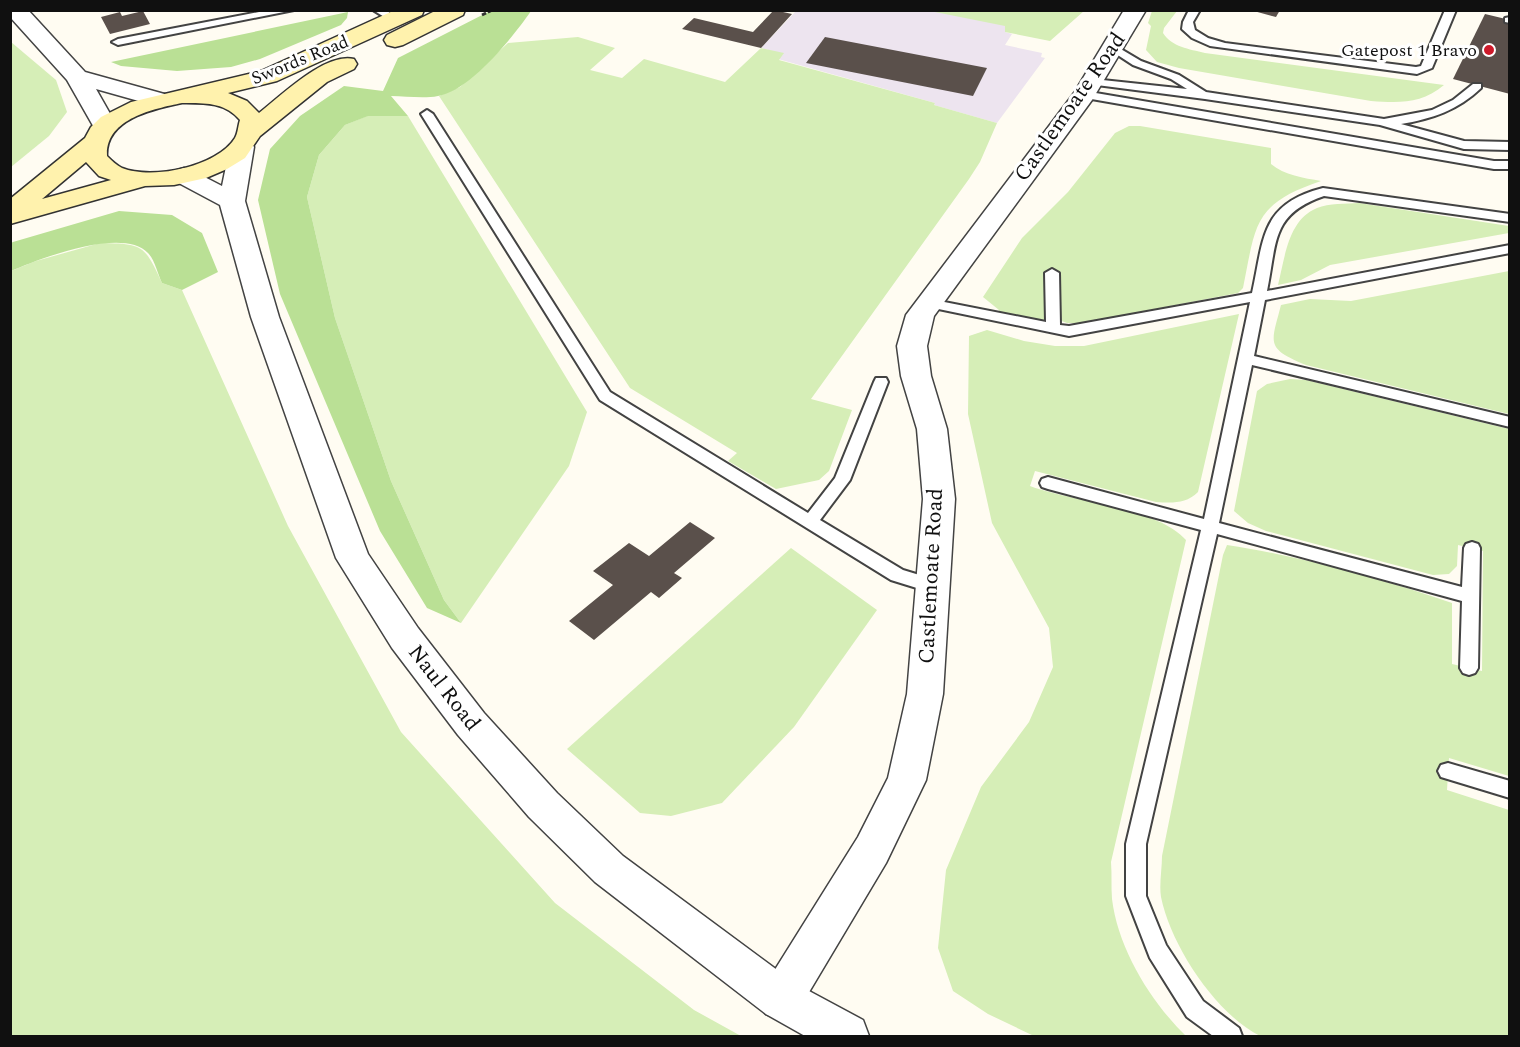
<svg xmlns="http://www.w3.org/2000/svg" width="1520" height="1047" viewBox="0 0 1520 1047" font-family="Spectral,serif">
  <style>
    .industrial { fill: #ede4ef }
    .green { fill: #d6eeb7 }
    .forest { fill: #bae095 }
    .building { fill: #5a504b }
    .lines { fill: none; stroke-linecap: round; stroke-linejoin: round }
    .service-casing { stroke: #434343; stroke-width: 4 }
    .minor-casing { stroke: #434343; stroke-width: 3 }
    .tertiary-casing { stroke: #434343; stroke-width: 3 }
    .secondary-casing { stroke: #323232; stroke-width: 3 }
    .path { stroke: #323232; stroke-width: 3; stroke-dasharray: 4.5 2; stroke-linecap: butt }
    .service { fill: #fff; fill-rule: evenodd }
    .minor { fill: #fff; fill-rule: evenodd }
    .tertiary { fill: #fff; fill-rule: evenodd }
    .secondary { fill: #fff2ad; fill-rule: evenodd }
    .poi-dot { fill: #cd1a2a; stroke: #fff; stroke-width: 2 }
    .labels { text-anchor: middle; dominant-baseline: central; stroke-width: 6; stroke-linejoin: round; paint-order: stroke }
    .far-poi-label { font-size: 18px; fill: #101010; stroke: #fff; text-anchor: end }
    .far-street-label { font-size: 18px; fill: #101010; stroke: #fff }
    .street-label { font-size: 22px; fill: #101010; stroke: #fff }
  </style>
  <rect width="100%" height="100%" fill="#fffcf2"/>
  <path class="industrial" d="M932 10 1005 25V32L1012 34 1005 45 1042 53 1041 57 1045 58 997 123 934 105 935 103 778 59 783 54 761 48 796 11Z"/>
  <g class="green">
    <path d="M930 11H1084L1050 41 1005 32V26Z"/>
    <path d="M1152 11H1177L1164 28 1163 33C1172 47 1189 49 1205 53L1444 85C1421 104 1400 103 1371 101L1179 68 1157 62 1146 50 1151 26 1148 23Z"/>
    <path d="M578 37 615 48 590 70 622 78 644 59 725 82 761 48 784 53 779 60 935 103 934 105 997 123 980 162 969 179 811 399 852 410 829 471 819 480 776 489 728 461 737 453 630 388 439 96 460 87 508 43Z"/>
    <path d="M11 42 56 80 67 112 49 136 11 167Z"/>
    <path d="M367 116H408L587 412 569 466 461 623 444 600 391 481 335 318 307 197 319 155 345 125Z"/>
    <path d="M1129 126H1140L1271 148V164C1284 175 1304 178 1321 181 1253 204 1256 224 1243 288L1238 293 1082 323H1067L1059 320 1057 272H1045L1046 315 1044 320 1038 321 997 315 999 310 983 297 1022 238 1068 192 1115 133Z"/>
    <path d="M1359 203 1509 226V233L1330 265 1301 280 1278 285C1285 257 1288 220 1317 208 1329 203 1346 204 1359 203Z"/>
    <path d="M100 243C143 244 144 244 162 283L182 290 288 526 401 732 555 903 694 1010 741 1036H11V271L36 261Z"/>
    <path d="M1509 271V414L1306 365C1265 348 1271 344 1281 305L1310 299 1351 301Z"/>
    <path d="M1239 314 1198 492C1186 504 1172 503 1156 502L1035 471 1030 486C1072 502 1157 507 1186 540L1111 862C1112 874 1111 887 1112 899 1118 949 1151 1002 1186 1036H1034L988 1014 953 991 938 948 946 870 981 787 1029 722 1053 667 1049 628 992 523 968 414 969 336 987 330 1024 341 1055 346H1084Z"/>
    <path d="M1290 379 1306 380 1509 429V776L1449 758 1447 790 1509 810V1036H1260C1216 1014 1171 946 1161 897 1159 885 1162 869 1162 856L1223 555 1227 545C1301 556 1382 579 1452 603V664L1482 671 1483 551 1458 545 1457 566 1449 574 1433 575 1266 531 1248 523 1234 511 1257 391 1267 384Z"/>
    <path d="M791 548 877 610 794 727 722 803 671 816 640 813 567 749Z"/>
  </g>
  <g class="forest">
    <path d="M490 11H534H531C513 37 470 91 438 96 423 99 406 96 391 96L408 116H368L345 125 319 155 307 197 335 318 391 481 444 600 461 623 427 608 380 531 280 294 258 200 270 149 300 116 344 86 383 91 398 58Z"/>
    <path d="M348 12 347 18 341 25 260 59 231 67 177 71 121 66 111 62Z"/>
    <path d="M119 211 172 215 202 233 218 272 182 290 162 283C158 275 155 260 148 253 123 226 39 259 11 271V243L13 242Z"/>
  </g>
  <g class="building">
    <path d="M774 10 792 14 761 48 682 29 694 18 753 32Z"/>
    <path d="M1250 10H1280L1276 17Z"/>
    <path d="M143 11 150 24 110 34 101 17 120 12 122 16Z"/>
    <path d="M1485 14 1510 20V94L1453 79Z"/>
    <path d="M825 37 987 68 973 96 806 63Z"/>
    <path d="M690 522 715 538 674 573 682 578 659 598 651 592 594 640 569 621 613 585 593 571 629 543 649 556Z"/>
  </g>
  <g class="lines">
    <g class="service-casing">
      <g id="service">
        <path d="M269 10H294L118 45 112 42 118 39Z"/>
        <path d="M373 10H386L399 20 394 23Z"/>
        <path d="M1189 10H1200L1193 22 1195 30 1208 38 1225 43 1416 67 1421 66 1445 10H1456L1432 68 1417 74 1210 46 1192 38 1182 29 1183 22Z"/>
        <path d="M1510 17V23L1505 22V18Z"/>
        <path d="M1114 45 1141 61 1179 75 1206 92 1384 119 1432 110 1453 100 1473 84H1481V88C1458 110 1432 119 1401 124L1464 141 1510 142V150L1464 149 1380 125 1205 99 1089 84 1087 82 1093 79 1187 89 1171 79 1133 65 1110 50V46Z"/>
        <path d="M1084 91 1494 161H1510V169H1494L1080 97 1078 95Z"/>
        <path d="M427 110 433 114 610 392 808 513 835 478 874 382 876 378H886L888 382 850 480 820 520 903 570 939 581 942 586 939 591 933 593 891 580 600 400 421 114Z"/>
        <path d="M1323 188 1510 214V222L1324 196C1271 214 1277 242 1267 291L1510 245V253L1265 300 1254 356 1510 417V427L1252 365 1219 523 1462 587 1464 548 1466 544 1472 542 1478 544 1480 548 1478 668 1475 673 1469 675 1463 673 1460 668 1462 601 1217 534 1146 844V896L1166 945 1203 1001 1239 1028 1242 1036H1213L1187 1017 1150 958 1126 896V844L1201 530 1048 489 1042 487 1040 483 1042 479 1048 477 1204 519 1250 302 1069 336 924 306 922 303 929 299 1046 322 1045 273 1052 269 1059 273 1060 325 1069 326 1252 293C1264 239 1260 204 1323 188Z"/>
        <path d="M1448 763 1510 781V798L1441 777 1438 771 1441 765Z"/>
      </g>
    </g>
    <g class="minor-casing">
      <path id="minor" d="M1124 10H1146L1092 100 934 316 927 346 931 376 947 429 955 499 943 694 926 780 886 863 796 1014 781 1020 766 1014 759 999 766 984 858 837 888 778 907 694 923 499 917 429 901 376 897 346 906 315 1074 93Z"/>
    </g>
    <g class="tertiary-casing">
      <g id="tertiary">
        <path d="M10 10H28L85 72 168 95 172 100 168 105 160 107 96 89 117 126 114 131 105 133 96 131 67 80 10 17Z"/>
        <path d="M242 140 251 142 254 147 245 201 279 317 368 554 418 628 484 713 557 793 623 856 796 984 863 1020 869 1036H805L766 1014 595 882 529 817 458 735 392 648 336 558 251 317 220 205 175 181 171 176 175 171 184 168 193 171 222 186 230 147 233 142Z"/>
      </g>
    </g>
    <g class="secondary-casing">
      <g id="secondary">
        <path d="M395 10H424L422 15 277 81 228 93 247 101 259 113C281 96 325 52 354 59L357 64 354 69 327 82 260 136 245 158 227 169 206 178 174 185 145 186 10 224V199L85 138 91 127 101 117 131 102 261 71ZM182 103C204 103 225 102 240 120 238 126 238 133 235 138 217 167 152 180 122 168 116 165 112 161 107 156 105 119 153 109 182 103ZM86 162 99 176 111 180 42 199Z"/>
        <path d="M437 10H465L463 15 403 45 395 47 387 45 384 40 387 35Z"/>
      </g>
    </g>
    <path class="path" d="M482 15 492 10"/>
    <use href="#service" class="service"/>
    <use href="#minor" class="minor"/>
    <use href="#tertiary" class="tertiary"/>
    <use href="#secondary" class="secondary"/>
  </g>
  <circle class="poi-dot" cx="1489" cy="50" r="6"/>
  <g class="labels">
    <g class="far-poi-label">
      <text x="1477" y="50">Gatepost 1 Bravo</text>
    </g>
    <g class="far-street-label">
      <text transform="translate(300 60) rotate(-22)">Swords Road</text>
    </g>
    <g class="street-label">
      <text transform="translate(1070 107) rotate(-55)">Castlemoate Road</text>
      <text transform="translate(931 576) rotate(-87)">Castlemoate Road</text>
      <text transform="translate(444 688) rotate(52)">Naul Road</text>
    </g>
  </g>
  <rect width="1520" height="1047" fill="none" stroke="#101010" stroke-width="24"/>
</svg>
